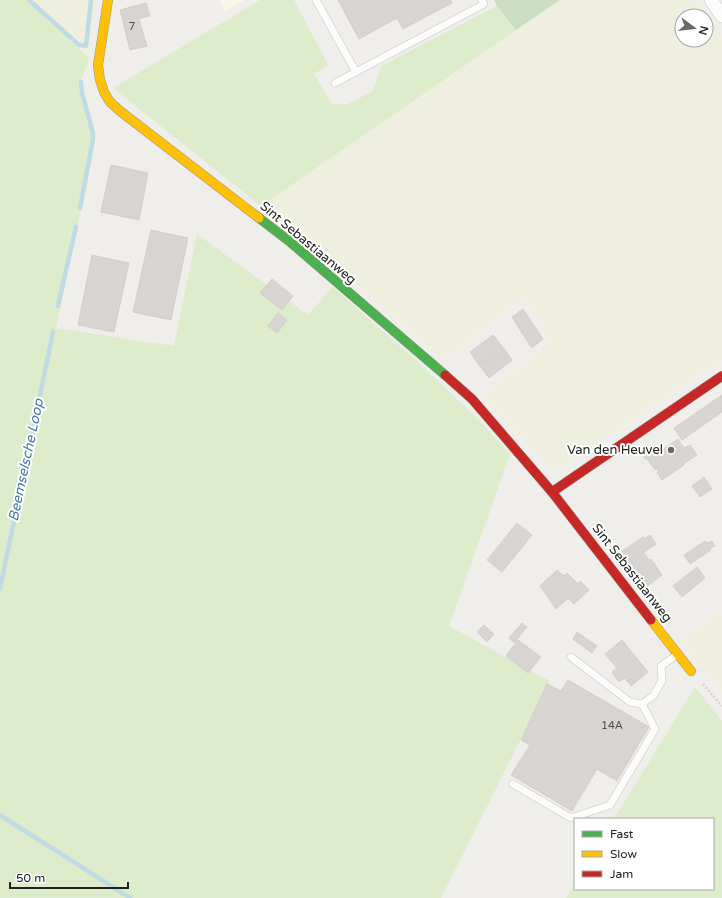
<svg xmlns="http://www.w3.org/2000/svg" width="722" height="898" viewBox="0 0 722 898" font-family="'Varela Round',sans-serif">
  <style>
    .education { fill: #f8f7e8 }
    .farmland { fill: #efefdf; fill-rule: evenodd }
    .grass { fill: #ddeccb }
    .forest { fill: #cbdec1 }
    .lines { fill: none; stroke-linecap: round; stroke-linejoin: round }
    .stream { stroke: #bfdbe3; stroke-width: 4.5 }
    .building { fill: #d7d4d2; stroke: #d3d0cc }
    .lane-casing { stroke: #c9c8c7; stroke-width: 8 }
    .street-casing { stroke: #c9c8c7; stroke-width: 14 }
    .fast-casing { stroke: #999a82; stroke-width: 10 }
    .slow-casing { stroke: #999a82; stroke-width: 10 }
    .jam-casing { stroke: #999a82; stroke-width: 10 }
    .path { stroke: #dccecd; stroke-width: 2.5; stroke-dasharray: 2 2; stroke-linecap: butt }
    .lane { stroke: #fdfcfc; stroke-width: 7 }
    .street { stroke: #fdfcfc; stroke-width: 13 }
    .fast { stroke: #4caf50; stroke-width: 9 }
    .slow { stroke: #ffc107; stroke-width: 9 }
    .jam { stroke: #c62828; stroke-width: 9 }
    .poi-dot { fill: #6a6968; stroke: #fff; stroke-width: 1.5 }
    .labels { text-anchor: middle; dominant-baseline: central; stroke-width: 4; stroke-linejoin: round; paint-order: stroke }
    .number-label { font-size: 11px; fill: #4f4e4e }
    .street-label { font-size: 13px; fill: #222; stroke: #fff }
    .poi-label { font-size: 13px; fill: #222; stroke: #fff; text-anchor: end }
    .water-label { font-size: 14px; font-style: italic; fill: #4a7aab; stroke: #fff }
  </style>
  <rect width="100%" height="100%" fill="#f0eeeb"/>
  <path class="education" d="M219 0H245L225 11Z"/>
  <g class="farmland">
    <path d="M26 0H97L89 58Z"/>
    <path d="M560 0H698L722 36V359L638 416 619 428 562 468 555 471 483 397 551 341 524 297 443 360 351 278 261 206ZM682 16H706V40H682Z"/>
    <path d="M722 613V691L680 640Z"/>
  </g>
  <g class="grass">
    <path d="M0 0H26L89 58 79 86 83 105 92 132 90 166 56 328 174 346 197 234 308 315 333 287 420 364 480 421 510 454 449 626 550 681 441 898H0Z"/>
    <path d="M260 0H294L328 65 314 74 332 104H348L373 91 381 66 497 6 516 30 261 206 113 88Z"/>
    <path d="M695 687 722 721V898H566L575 883V889H713V819H614Z"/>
  </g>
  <path class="forest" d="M494 0H560L516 30 497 6Z"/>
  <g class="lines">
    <g class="stream">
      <path d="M29 0 79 45 86 46 91 0"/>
      <path d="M80 208 93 140V133L82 93 81 82"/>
      <path d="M58 306 76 227"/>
      <path d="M0 589 53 332"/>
      <path d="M0 815 130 898"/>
    </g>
  </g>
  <g class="building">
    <path d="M338 0H451L452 3 403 29 397 18 359 39Z"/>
    <path d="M146 3 150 16 139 19 147 46 130 50 120 10Z"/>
    <path d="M111 165 148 173 139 220 101 212Z"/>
    <path d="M151 230 188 238 171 320 133 312Z"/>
    <path d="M92 255 129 263 114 332 78 325Z"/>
    <path d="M272 279 293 296 282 310 260 293Z"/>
    <path d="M523 309 535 327 524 336 512 317Z"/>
    <path d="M278 313 287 320 277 333 268 326Z"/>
    <path d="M535 327 543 339 532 348 524 336Z"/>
    <path d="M493 335 505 350 488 363 486 360 479 365 470 352Z"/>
    <path d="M505 350 512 360 489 378 479 365 486 360 488 363Z"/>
    <path d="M722 395V412L682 440 674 428Z"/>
    <path d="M678 439 684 448 690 445 697 455 683 464 684 465 662 480 657 473 659 472 656 468 655 470 648 460 644 458V453L646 451H650L655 448 658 453Z"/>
    <path d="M704 477 712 489 700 497 692 486Z"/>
    <path d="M517 523 532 535 502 572 487 560Z"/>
    <path d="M650 535 656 544 629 563 621 552 643 537 644 539Z"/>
    <path d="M705 541 707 543 712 541 715 546 710 548 711 550 690 564 684 555Z"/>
    <path d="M644 553 649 560 651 559 662 575 646 587 629 563Z"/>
    <path d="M697 567 705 578 682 597 673 586Z"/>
    <path d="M557 570 564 576 567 573 578 584 580 581 589 590 574 604 568 598 556 609 540 586Z"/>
    <path d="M522 623 527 627 514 643 509 638Z"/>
    <path d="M484 625 494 634 487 642 477 632Z"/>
    <path d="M577 632 597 646 592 653 573 639Z"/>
    <path d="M518 640 541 657 528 673 506 656Z"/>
    <path d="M622 640 648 672 631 686 625 678 619 682 612 672 617 668 605 654Z"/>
    <path d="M568 680 649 727 617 781 597 769 572 811 511 775 530 745 521 740 547 684 561 691Z"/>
  </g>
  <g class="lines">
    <g class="lane-casing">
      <g id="lane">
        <path d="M316 0 356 72"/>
        <path d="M335 83 484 4 482 0"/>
        <path d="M571 657 630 702 642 704 653 696 662 681 661 666 678 654"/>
        <path d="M513 784 571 818 610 805 655 729 642 704"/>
      </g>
    </g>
    <g class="street-casing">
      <path id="street" d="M711 0 722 16"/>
    </g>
    <g class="fast-casing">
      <path id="fast" d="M259 218 289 241 445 375"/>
    </g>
    <g class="slow-casing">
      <g id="slow">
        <path d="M108 0 98 65 100 80 104 92 110 102 120 111 259 218"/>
        <path d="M651 620 691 671"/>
      </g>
    </g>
    <g class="jam-casing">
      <g id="jam">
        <path d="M445 375 472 399 552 492 651 620"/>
        <path d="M552 492 722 376"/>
      </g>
    </g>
    <path class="path" d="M703 684 722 706"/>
    <use href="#lane" class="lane"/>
    <use href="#street" class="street"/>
    <use href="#fast" class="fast"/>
    <use href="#slow" class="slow"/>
    <use href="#jam" class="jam"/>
  </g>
  <circle class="poi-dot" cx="671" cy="450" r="4"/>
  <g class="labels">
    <g class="number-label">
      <text x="132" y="26">7</text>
      <text x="612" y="725">14A</text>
    </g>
    <g class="street-label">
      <text transform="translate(308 243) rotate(40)">Sint Sebastiaanweg</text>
      <text transform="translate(632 573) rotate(52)">Sint Sebastiaanweg</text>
    </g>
    <g class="poi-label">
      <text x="663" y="450">Van den Heuvel</text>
    </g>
    <g class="water-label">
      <text transform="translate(26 460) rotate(-78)">Beemselsche Loop</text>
    </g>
  </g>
  <rect x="574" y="818" width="140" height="72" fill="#ffffff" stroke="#a7a7a7"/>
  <rect x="582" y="831" width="20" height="6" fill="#4caf50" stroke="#a7a7a7"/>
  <text x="610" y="838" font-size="12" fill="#222222">Fast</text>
  <rect x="582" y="851" width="20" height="6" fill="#ffc107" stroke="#a7a7a7"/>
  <text x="610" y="858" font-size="12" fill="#222222">Slow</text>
  <rect x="582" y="871" width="20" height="6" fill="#c62828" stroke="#a7a7a7"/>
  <text x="610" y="878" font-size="12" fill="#222222">Jam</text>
  <g transform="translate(694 28) rotate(105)"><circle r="19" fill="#ffffff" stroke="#a7a7a7"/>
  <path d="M0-3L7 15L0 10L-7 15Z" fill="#6a6968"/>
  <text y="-6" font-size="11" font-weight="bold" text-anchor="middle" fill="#222222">N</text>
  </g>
  <path d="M10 882v6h118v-6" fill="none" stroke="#222222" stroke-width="2"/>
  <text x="16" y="882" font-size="12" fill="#222222" stroke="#ffffff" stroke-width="3" paint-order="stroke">50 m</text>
</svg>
